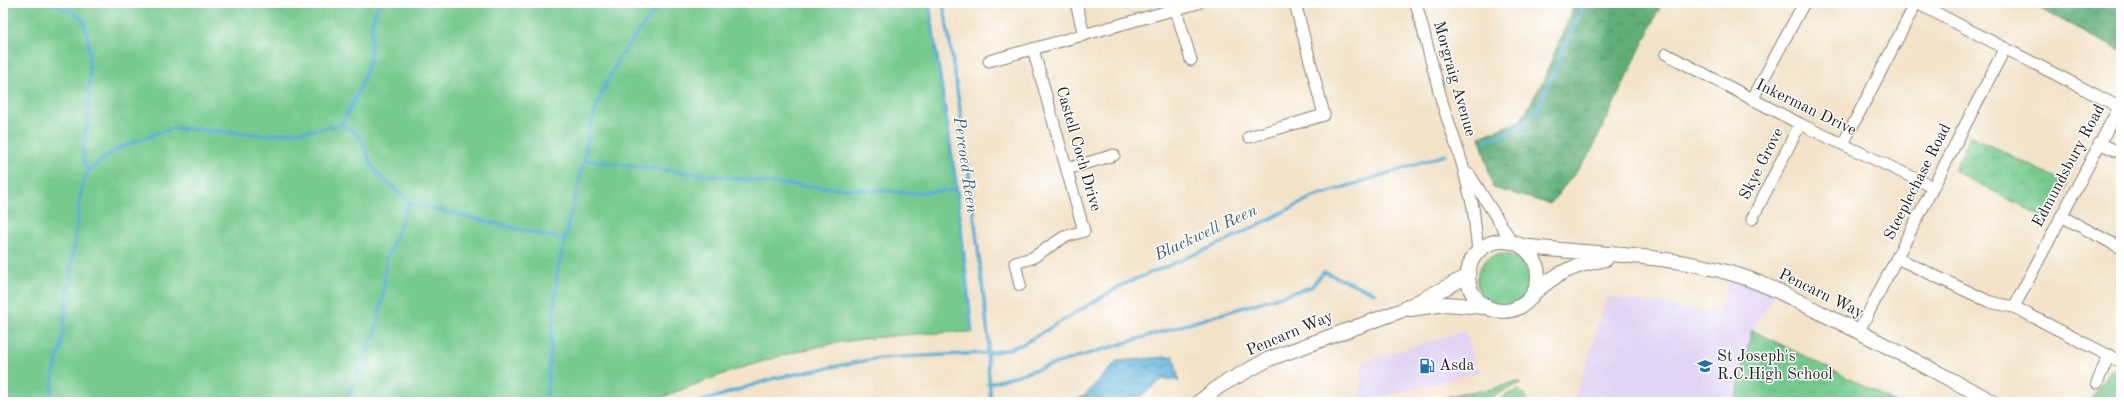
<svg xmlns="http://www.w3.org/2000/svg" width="2124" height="405" viewBox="0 0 2124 405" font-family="'Old Standard TT',serif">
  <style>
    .built { fill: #e1d4f4 }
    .grass { fill: #76ca8e; stroke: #497355 }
    .forest { fill: url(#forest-crowns); stroke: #3e654a }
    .park { fill: url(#park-crowns); stroke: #497355 }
    .water { fill: url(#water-waves); stroke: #3c667a }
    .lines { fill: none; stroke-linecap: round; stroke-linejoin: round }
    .stream { stroke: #5db1d9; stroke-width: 3.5 }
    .minor-casing { stroke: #888072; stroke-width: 13 }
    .tertiary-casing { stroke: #888072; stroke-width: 16 }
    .minor { stroke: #fff; stroke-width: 11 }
    .tertiary { stroke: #fff; stroke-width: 14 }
    .labels { text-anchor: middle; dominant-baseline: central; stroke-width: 3; stroke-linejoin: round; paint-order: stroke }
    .street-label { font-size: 16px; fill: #1c1c1c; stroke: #fff }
    .poi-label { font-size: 16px; fill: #1c1c1c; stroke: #fff; text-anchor: start }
    .water-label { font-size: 17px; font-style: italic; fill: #395f71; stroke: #fff }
  </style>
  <defs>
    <pattern id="forest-crowns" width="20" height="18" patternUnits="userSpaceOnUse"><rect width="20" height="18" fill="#60ae79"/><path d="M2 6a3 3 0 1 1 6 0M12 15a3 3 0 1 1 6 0" fill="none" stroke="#4e8d62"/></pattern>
    <pattern id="park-crowns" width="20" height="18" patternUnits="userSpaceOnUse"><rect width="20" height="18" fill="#76ca8e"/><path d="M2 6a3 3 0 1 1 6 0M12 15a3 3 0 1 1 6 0" fill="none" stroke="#66ad7a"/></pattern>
    <pattern id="water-waves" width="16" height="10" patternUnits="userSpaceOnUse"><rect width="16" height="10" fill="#5db1d9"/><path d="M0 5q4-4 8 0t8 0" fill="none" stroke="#4c8faf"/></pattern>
  </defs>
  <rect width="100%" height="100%" fill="#fff"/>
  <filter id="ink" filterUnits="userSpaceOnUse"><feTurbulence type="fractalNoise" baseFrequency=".025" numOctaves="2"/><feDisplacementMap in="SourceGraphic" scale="8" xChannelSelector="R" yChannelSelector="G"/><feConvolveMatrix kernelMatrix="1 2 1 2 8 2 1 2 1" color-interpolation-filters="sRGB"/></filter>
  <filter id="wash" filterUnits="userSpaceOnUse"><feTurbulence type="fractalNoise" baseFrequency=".012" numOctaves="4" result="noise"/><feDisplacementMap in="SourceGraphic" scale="16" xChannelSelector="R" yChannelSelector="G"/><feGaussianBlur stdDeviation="0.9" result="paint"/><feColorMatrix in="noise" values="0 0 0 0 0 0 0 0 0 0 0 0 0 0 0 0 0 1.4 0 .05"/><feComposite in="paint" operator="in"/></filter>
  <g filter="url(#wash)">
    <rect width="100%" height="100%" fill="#f3e3c8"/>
    <g class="built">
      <path d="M1731 273 1777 291 1752 330 1896 402H1574L1607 297 1718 313Z"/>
      <path d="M1465 331 1475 365 1483 371 1394 394 1359 401 1363 362Z"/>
    </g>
    <g class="grass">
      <path d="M3 3H929L957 190 972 332C920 333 867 336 817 347 759 360 705 380 650 402H3Z"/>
      <circle cx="1503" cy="280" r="26"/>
      <path d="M2115 369 2121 372V402H2089L2110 371Z"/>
      <path d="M1516 381 1521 383 1480 402H1427L1461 393 1493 389Z"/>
      <path d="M1519 390 1527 398 1526 402H1498L1506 395Z"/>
    </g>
    <g class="forest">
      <path d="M1575 3H1662L1589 156 1550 204 1493 188 1480 137 1521 120 1542 83Z"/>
      <path d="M2029 3H2121V51Z"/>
    </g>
    <g class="park">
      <path d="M1970 135 2068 184 2049 220 1954 171Z"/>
      <path d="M1752 330 1896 402H1735Z"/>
    </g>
    <path class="water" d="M1174 356 1179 381 1163 379 1133 402H1071L1084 396 1117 361Z"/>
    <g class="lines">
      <g class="stream">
        <path d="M51 3C60 7 74 11 81 18 93 29 89 99 88 118 86 135 79 155 88 171"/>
        <path d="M929 3 957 190 972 332"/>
        <path d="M943 3C963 116 976 229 989 343L987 353 991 402"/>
        <path d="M341 125C371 136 361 154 377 173 387 185 400 190 409 203L386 260 383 296 375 333 345 402"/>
        <path d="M1485 141 1522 127 1536 112 1585 3"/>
        <path d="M584 160 790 185 912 193 957 190"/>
        <path d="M409 203 565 240"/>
        <path d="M988 384 1311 287 1324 272 1375 293"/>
        <path d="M50 402 54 372 61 346 82 186 88 171 116 149 173 128 267 135 313 130 341 125 358 93 370 60 372 22 379 3"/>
        <path d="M546 402 558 268 584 160 590 126 602 92 619 58 660 3"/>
        <path d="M700 402 775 378 879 358 987 353 1006 350 1025 343 1122 285 1224 242 1313 197 1445 155"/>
      </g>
    </g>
  </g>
  <g filter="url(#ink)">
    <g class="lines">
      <g class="minor-casing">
        <g id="minor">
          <path d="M1076 3 1084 35"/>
          <path d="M1416 3 1442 102 1462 163 1473 207 1478 251"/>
          <path d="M1176 10 1191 60"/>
          <path d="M1666 54 1800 124 1933 187"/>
          <path d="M989 61 1198 3"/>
          <path d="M1752 100 1804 3"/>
          <path d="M1249 137 1324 115 1295 3"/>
          <path d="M2099 143 2121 153"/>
          <path d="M1843 144 1916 3"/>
          <path d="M1067 169 1114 155"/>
          <path d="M1469 174 1512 242"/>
          <path d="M2061 216 2121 248"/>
          <path d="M1752 219 1800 124"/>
          <path d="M1897 258 1990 302 2014 307 2119 107 1917 3"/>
          <path d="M1020 285 1015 263 1032 258 1064 237 1084 231 1033 49"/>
          <path d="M2014 307 2121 362"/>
          <path d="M1859 331 2005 48"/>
          <path d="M2097 383 2109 355"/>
        </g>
      </g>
      <g class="tertiary-casing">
        <g id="tertiary">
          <circle cx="1503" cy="276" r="35"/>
          <path d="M1521 246C1591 255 1662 253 1730 273 1763 282 1792 298 1821 313 1879 341 1936 372 1993 402"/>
          <path d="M1534 293C1559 271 1573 266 1606 259"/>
          <path d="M1410 309 1446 304 1485 307"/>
          <path d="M1199 402 1221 385 1269 359 1400 311 1468 276"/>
        </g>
      </g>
      <use href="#minor" class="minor"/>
      <use href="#tertiary" class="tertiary"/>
    </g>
  </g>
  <defs>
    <g id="fuel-bare" transform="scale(1.2)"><path d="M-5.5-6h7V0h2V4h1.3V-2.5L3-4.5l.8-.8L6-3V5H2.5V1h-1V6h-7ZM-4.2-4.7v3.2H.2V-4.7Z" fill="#1f6fb2" stroke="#fff" stroke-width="2.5" paint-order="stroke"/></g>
    <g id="school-bare" transform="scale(1.2)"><path d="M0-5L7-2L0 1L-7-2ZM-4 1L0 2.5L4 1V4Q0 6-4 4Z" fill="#1f6fb2" stroke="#fff" stroke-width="2.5" paint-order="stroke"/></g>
  </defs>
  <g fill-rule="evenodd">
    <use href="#fuel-bare" x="1427" y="366"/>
    <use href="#school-bare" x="1705" y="366"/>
  </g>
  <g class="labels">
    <g class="street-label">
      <text transform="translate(1454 79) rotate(74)">Morgraig Avenue</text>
      <text transform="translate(1806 108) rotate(26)">Inkerman Drive</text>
      <text transform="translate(1078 149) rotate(74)">Castell Coch Drive</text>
      <text transform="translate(1762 164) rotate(-63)">Skye Grove</text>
      <text transform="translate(2069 166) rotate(-62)">Edmundsbury Road</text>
      <text transform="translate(1918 182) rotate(-63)">Steeplechase Road</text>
      <text transform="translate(1821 294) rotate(26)">Pencarn Way</text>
      <text transform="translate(1290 334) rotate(-23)">Pencarn Way</text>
    </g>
    <g class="poi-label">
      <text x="1717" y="357">St Joseph's<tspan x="1717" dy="18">R.C.High School</tspan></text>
      <text x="1439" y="366">Asda</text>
    </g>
    <g class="water-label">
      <text transform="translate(965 165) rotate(82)">Percoed Reen</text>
      <text transform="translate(1206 233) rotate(-25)">Blackwell Reen</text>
    </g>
  </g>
  <rect width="2124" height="405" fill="none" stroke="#fff" stroke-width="16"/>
</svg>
